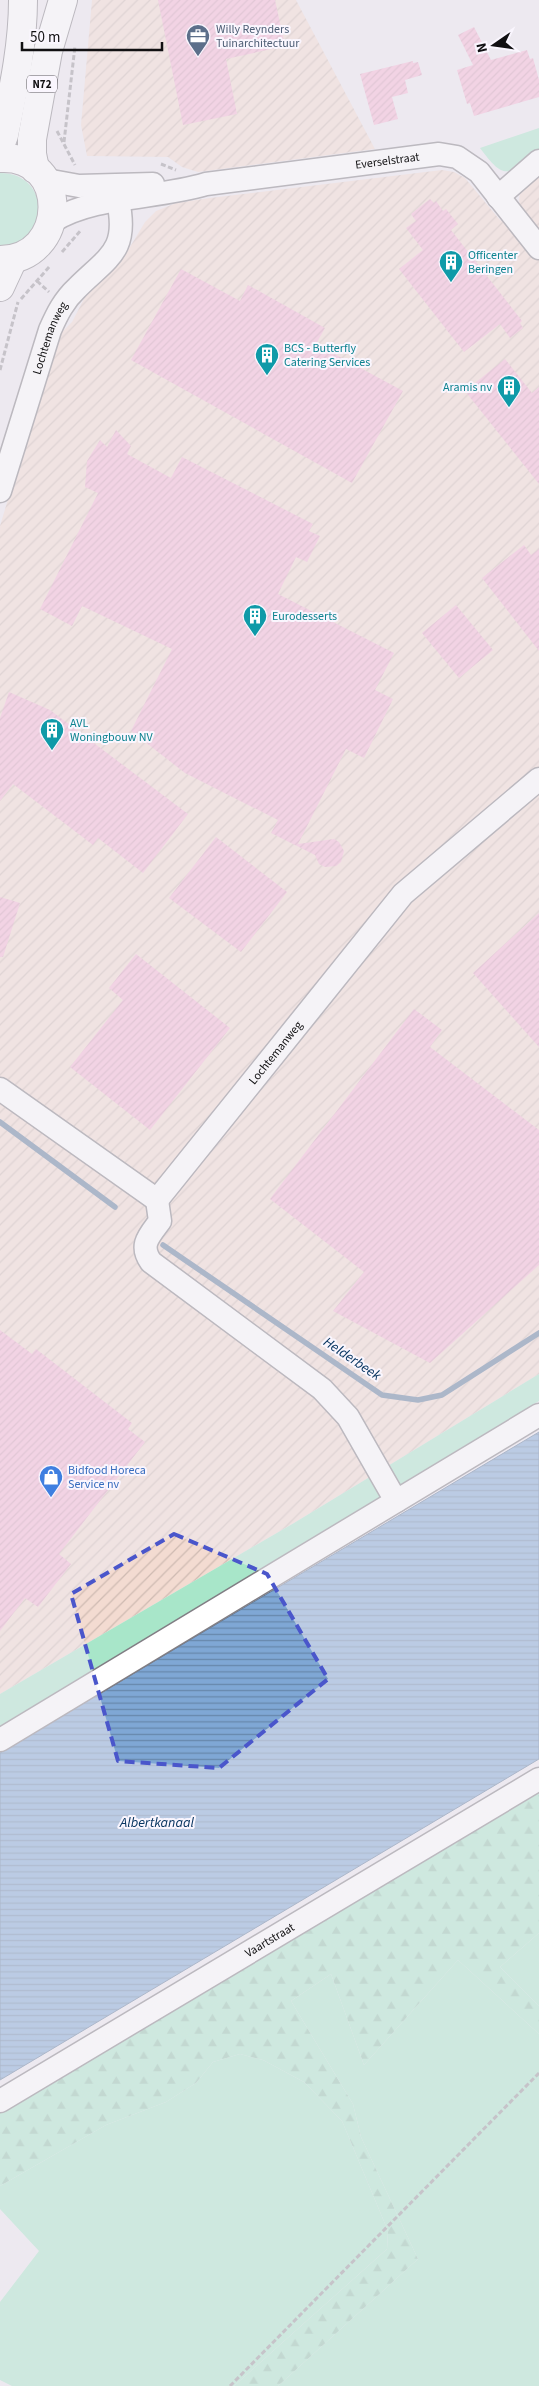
<svg xmlns="http://www.w3.org/2000/svg" width="539" height="2386" viewBox="0 0 539 2386" font-family="'Source Sans 3',sans-serif">
  <style>
    .industrial { fill: url(#industrial-furrows) }
    .grass { fill: #a8e6c9 }
    .forest { fill: url(#forest-firs) }
    .water { fill: url(#water-rules); stroke: #5e7a9a }
    .lines { fill: none; stroke-linecap: round; stroke-linejoin: round }
    .stream { stroke: #5e7a9a; stroke-width: 5.5 }
    .building { fill: url(#building-hatch) }
    .minor-casing { stroke: #817e84; stroke-width: 25 }
    .major-casing { stroke: #817e84; stroke-width: 30 }
    .path { stroke: #98959a; stroke-width: 3; stroke-dasharray: 5 2.5; stroke-linecap: butt }
    .minor { stroke: #fff; stroke-width: 22 }
    .major { stroke: #fff; stroke-width: 28 }
    .marked { fill: none; stroke: #4a56cb; stroke-width: 4; stroke-dasharray: 10 6; stroke-linejoin: round }
    .labels { text-anchor: middle; dominant-baseline: central; stroke-width: 4; stroke-linejoin: round; paint-order: stroke }
    .shield { fill: #faf6fe; stroke: #575559; stroke-width: 1 }
    .shield-label { font-size: 11px; font-weight: bold; fill: #111012 }
    .service-label { font-size: 12px; fill: #4e5e75; stroke: #faf6fe; text-anchor: start }
    .street-label { font-size: 12px; fill: #111012; stroke: #faf6fe }
    .culture-label { font-size: 12px; fill: #0d838f; stroke: #faf6fe; text-anchor: start }
    .shop-label { font-size: 12px; fill: #366cbe; stroke: #faf6fe; text-anchor: start }
    .water-label { font-size: 14px; font-style: italic; fill: #093661; stroke: #faf6fe }
  </style>
  <defs>
    <pattern id="industrial-furrows" width="10" height="10" patternUnits="userSpaceOnUse" patternTransform="scale(1.25)"><rect width="10" height="10" fill="#f3dbd1"/><path d="M-1 1l2-2M0 10L10 0M9 11l2-2" fill="none" stroke="#cfbbb2"/></pattern>
    <pattern id="forest-firs" width="22" height="20" patternUnits="userSpaceOnUse" patternTransform="scale(1.25)"><rect width="22" height="20" fill="#a8e6c9"/><path d="M5 1l3.5 6h-7zM16 11l3.5 6h-7z" fill="#90c4ac"/></pattern>
    <pattern id="water-rules" width="6" height="5" patternUnits="userSpaceOnUse" patternTransform="scale(1.25)"><rect width="6" height="5" fill="#7fa7d5"/><path d="M0 2.5h6" fill="none" stroke="#6787ab"/></pattern>
    <pattern id="building-hatch" width="6" height="6" patternUnits="userSpaceOnUse" patternTransform="scale(1.25)"><rect width="6" height="6" fill="#f8b9d5"/><path d="M-1 1l2-2M0 6l6-6M5 7l2-2" fill="none" stroke="#d49eb6"/></pattern>
  </defs>
  <rect width="100%" height="100%" fill="#ede9f0"/>
  <g class="industrial">
    <path d="M92 0H296L375 149 198 172 182 167 168 157 87 156 81 125Z"/>
    <path d="M442 170 454 172 465 178 500 220 508 224 521 208 519 201 520 192 539 173V1374L294 1523 0 1694V526L56 338 72 322 86 295 121 262 145 222 156 211 176 203 210 198Z"/>
  </g>
  <g class="grass">
    <path d="M539 128V151C508 174 506 183 480 148Z"/>
    <path d="M0 173C53 173 50 247 0 245Z"/>
    <path d="M539 1374V1401L0 1726V1694L294 1523Z"/>
    <path d="M539 1933V2006L500 1967Z"/>
    <path d="M458 1960 539 2034V2386H278L418 2259 361 2137 353 2104 291 2001 331 1974 364 2065Z"/>
    <path d="M240 2054 263 2060 304 2082 342 2121 388 2231 387 2249 234 2386H12L0 2380V2302L39 2251 0 2209V2186L106 2125 166 2102 196 2083 213 2062Z"/>
  </g>
  <path class="forest" d="M539 1788V1933L500 1967 539 2006V2034L458 1960 364 2065 331 1974 291 2001 353 2104 361 2137 418 2259 278 2386H234L387 2249 388 2231 342 2121 304 2082 263 2060 240 2054 213 2062 196 2083 166 2102 106 2125 0 2186V2112Z"/>
  <path class="water" d="M539 1432V1759L0 2080V1753Z"/>
  <g class="lines">
    <g class="stream">
      <path d="M0 1122 115 1207"/>
      <path d="M163 1245 382 1395 418 1400 442 1395 539 1333"/>
    </g>
  </g>
  <g class="building">
    <path d="M158 0H275L285 46 226 59 237 114 183 125Z"/>
    <path d="M474 27 491 60 527 50 530 59 533 58 539 80V97L474 116 470 103 467 104 457 70 473 65 458 35Z"/>
    <path d="M413 61V63L418 62 422 75 405 80 408 93 392 97 398 119 374 125 360 74Z"/>
    <path d="M430 199 434 203 436 201 443 211 446 209 458 224 451 230 522 321 520 323 523 328 510 338 500 324 464 352 399 269 423 250 406 228 416 221 411 214Z"/>
    <path d="M181 269 240 301 248 285 325 328 316 344 403 391 352 483 131 360Z"/>
    <path d="M505 359 532 393 539 387V484L465 391Z"/>
    <path d="M116 430 131 446 127 454 171 478 182 457 313 524 309 531 320 536 307 562 296 557 278 594 394 653 375 690 393 699 364 758 346 749 298 844 334 839 339 842 344 851 341 862 336 866 325 867 319 864 315 855 271 833 278 820 185 773 131 731 172 649 82 606 72 626 40 609 98 493 85 487 87 461 100 440 107 447Z"/>
    <path d="M524 545 531 555 539 549V651L482 578Z"/>
    <path d="M456 605 493 650 459 678 422 633Z"/>
    <path d="M9 692 50 710 188 814 143 873 98 838 93 845 13 784 0 801V718Z"/>
    <path d="M216 837 287 892 241 952 169 898Z"/>
    <path d="M0 897 20 903 3 957H0Z"/>
    <path d="M539 913V1047L473 973Z"/>
    <path d="M136 954 230 1028 150 1130 70 1067 123 1000 109 988Z"/>
    <path d="M414 1009 442 1030 430 1047 539 1130V1265L430 1363 333 1311 364 1272 270 1199Z"/>
    <path d="M0 1330 32 1354 36 1349 132 1423 128 1429 145 1442 59 1554 71 1564 38 1607 25 1598 0 1631Z"/>
  </g>
  <g class="lines">
    <g class="minor-casing">
      <g id="minor">
        <path d="M46 180 79 186 153 184"/>
        <path d="M498 197 539 161"/>
        <path id="s1" d="M53 221C95 195 157 199 206 184L439 154 457 157 479 172 539 248"/>
        <path id="s2" d="M0 491 50 330C57 314 64 300 77 288 108 257 129 251 118 201"/>
        <path d="M0 1089 157 1200"/>
        <path id="s3" d="M157 1200 403 894 539 779"/>
        <path d="M157 1200 160 1221C149 1236 139 1245 151 1262L322 1389 348 1417 396 1501"/>
        <path d="M0 1740 539 1415"/>
        <path id="s4" d="M0 2101 539 1779"/>
      </g>
    </g>
    <g class="major-casing">
      <g id="major">
        <path d="M0 146 4 135C13 91 23 46 23 0"/>
        <path d="M0 158C71 154 69 260 0 260"/>
        <path d="M35 169 32 154V139L48 51 63 0"/>
        <path d="M0 287 13 259"/>
      </g>
    </g>
    <g class="path">
      <path d="M57 131 75 165"/>
      <path d="M64 142 75 46"/>
      <path d="M161 164 176 170"/>
      <path d="M62 252 81 230"/>
      <path d="M37 281 49 292"/>
      <path d="M21 299 50 266"/>
      <path d="M0 370 18 302"/>
      <path d="M230 2386 539 2073"/>
    </g>
    <use href="#minor" class="minor"/>
    <use href="#major" class="major"/>
  </g>
  <path d="M0 0H539V2386H0ZM174 1534 267 1574 328 1679 219 1768 118 1761 71 1594Z" fill="#ede9f0" fill-opacity=".55" fill-rule="evenodd"/>
  <path class="marked" d="M174 1534 267 1574 328 1679 219 1768 118 1761 71 1594Z"/>
  <defs>
    <g id="office-pin" transform="scale(1.25)"><path d="M0 17L-7.5 6A9.5 9.5 0 1 1 7.5 6Z" fill="#5c6f8a" stroke="#faf6fe"/><path d="M-6-3h4V-5.5h4V-3h4V5H-6ZM-1-4.5V-3h2v-1.5ZM-6 0V1H6V0Z" fill="#fff"/></g>
    <g id="building-pin" transform="scale(1.25)"><path d="M0 17L-7.5 6A9.5 9.5 0 1 1 7.5 6Z" fill="#0f9aa8" stroke="#faf6fe"/><path d="M-4-6H4V6H1V3H-1V6H-4ZM-2.5-4.3h1.7v1.8h-1.7ZM.8-4.3h1.7v1.8H.8ZM-2.5-1h1.7V.8h-1.7ZM.8-1h1.7V.8H.8Z" fill="#fff"/></g>
    <g id="shop-pin" transform="scale(1.25)"><path d="M0 17L-7.5 6A9.5 9.5 0 1 1 7.5 6Z" fill="#3f7fe0" stroke="#faf6fe"/><path d="M-5-2.5h2.3a2.7 3.5 0 0 1 5.4 0H5L5.5 6h-11ZM-1.5-2.5h3a1.5 2.3 0 0 0-3 0Z" fill="#fff"/></g>
  </defs>
  <g fill-rule="evenodd">
    <use href="#office-pin" x="198" y="36"/>
    <use href="#building-pin" x="451" y="262"/>
    <use href="#building-pin" x="267" y="355"/>
    <use href="#building-pin" x="509" y="387"/>
    <use href="#building-pin" x="255" y="616"/>
    <use href="#building-pin" x="52" y="730"/>
    <use href="#shop-pin" x="51" y="1477"/>
  </g>
  <g class="labels">
    <rect class="shield" x="27" y="75.5" width="30" height="17" rx="4"/>
    <g class="shield-label">
      <text x="42" y="84">N72</text>
    </g>
    <g class="service-label">
      <text x="216" y="29">Willy Reynders<tspan x="216" dy="14">Tuinarchitectuur</tspan></text>
    </g>
    <g class="street-label">
      <text stroke="none"><textPath href="#s1" startOffset="341">Everselstraat</textPath></text>
      <text stroke="none"><textPath href="#s2" startOffset="161">Lochtemanweg</textPath></text>
      <text stroke="none"><textPath href="#s3" startOffset="189">Lochtemanweg</textPath></text>
      <text stroke="none"><textPath href="#s4" startOffset="314">Vaartstraat</textPath></text>
    </g>
    <g class="culture-label">
      <text x="468" y="255">Officenter<tspan x="468" dy="14">Beringen</tspan></text>
      <text x="284" y="348">BCS - Butterfly<tspan x="284" dy="14">Catering Services</tspan></text>
      <text x="492" y="387" text-anchor="end">Aramis nv</text>
      <text x="272" y="616">Eurodesserts</text>
      <text x="70" y="723">AVL<tspan x="70" dy="14">Woningbouw NV</tspan></text>
    </g>
    <g class="shop-label">
      <text x="68" y="1470">Bidfood Horeca<tspan x="68" dy="14">Service nv</tspan></text>
    </g>
    <g class="water-label">
      <text transform="translate(352 1359) rotate(34)">Helderbeek</text>
      <text x="157" y="1823">Albertkanaal</text>
    </g>
  </g>
  <g transform="translate(494 45) rotate(257)" stroke="#faf6fe" stroke-width="4" paint-order="stroke">
  <path d="M0-4L9 19L0 12L-9 19Z" fill="#111012"/>
  <text y="-8" font-size="14" font-weight="bold" text-anchor="middle" fill="#111012">N</text>
  </g>
  <path d="M22 42v8h140v-8" fill="none" stroke="#111012" stroke-width="2.5"/>
  <text x="30" y="42" font-size="15" fill="#111012" stroke="#faf6fe" stroke-width="4" paint-order="stroke">50 m</text>
</svg>
